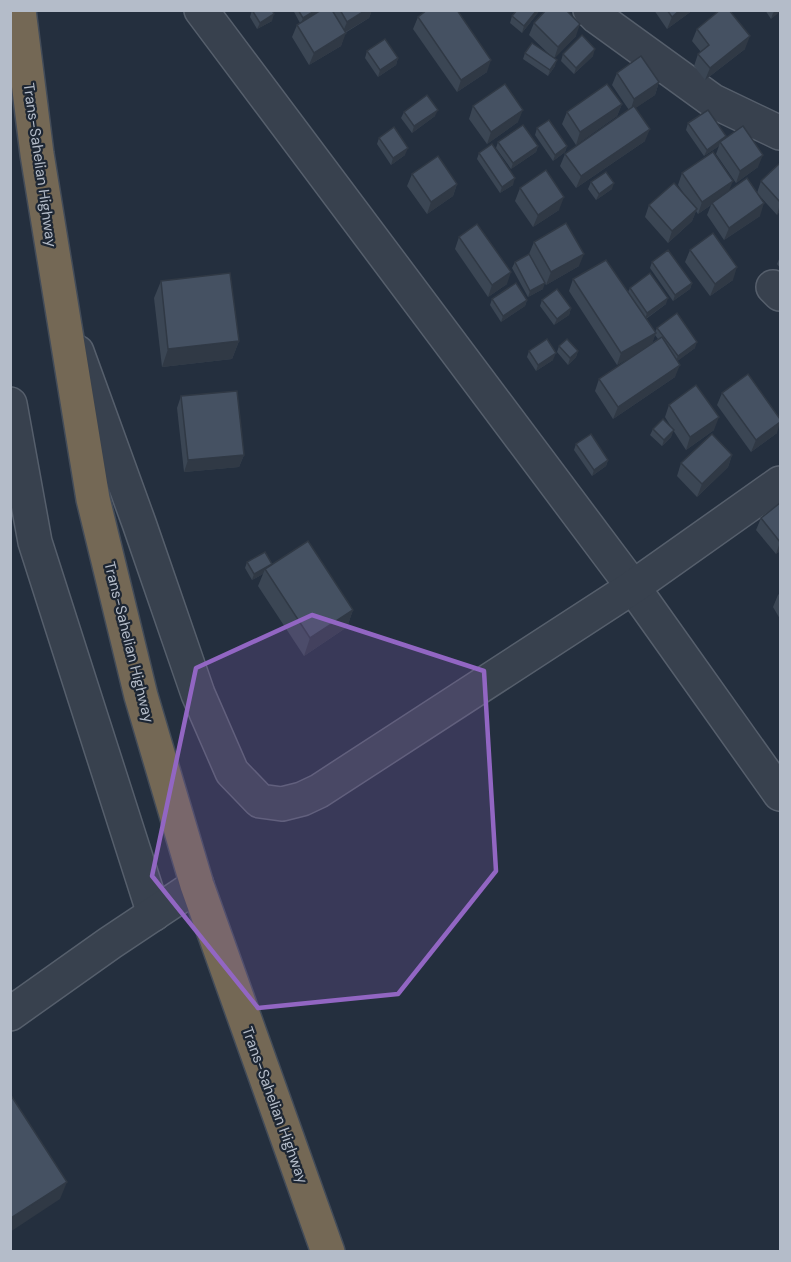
<svg xmlns="http://www.w3.org/2000/svg" width="791" height="1262" viewBox="0 0 791 1262" font-family="'DM Sans',sans-serif">
  <style>
    .lines { fill: none; stroke-linecap: round; stroke-linejoin: round }
    .minor-casing { stroke: #565f6c; stroke-width: 36 }
    .highway-casing { stroke: #434c59; stroke-width: 36 }
    .minor { stroke: #38414e; stroke-width: 33 }
    .highway { stroke: #746855; stroke-width: 33 }
    .wall { fill: #3b4654; fill-rule: evenodd }
    .shaded-wall { fill: #303945 }
    .building { fill: #455162; stroke: #303945; stroke-width: 1.5 }
    .marked { fill: #9266c3; fill-opacity: 0.2; stroke: #9266c3; stroke-width: 4.5; stroke-linejoin: round }
    .labels { text-anchor: middle; dominant-baseline: central; stroke-width: 4.5; stroke-linejoin: round; paint-order: stroke }
    .street-label { font-size: 15px; fill: #b4bcc9; stroke: #1d2633 }
  </style>
  <rect width="100%" height="100%" fill="#242f3e"/>
  <g class="lines">
    <g class="minor-casing">
      <g id="minor">
        <path d="M201 10 633 587 780 794"/>
        <path d="M590 10 597 17 713 101 780 133"/>
        <path d="M773 287 780 294"/>
        <path d="M77 352 139 523 198 694 232 772 260 801 282 804 302 799 319 791 633 587 780 483"/>
        <path d="M10 404 35 542 154 914"/>
        <path d="M10 1014 110 943 197 885"/>
      </g>
    </g>
    <g class="highway-casing">
      <path id="highway" d="M19 10 37 154 93 499 141 696 197 885 328 1252"/>
    </g>
    <use href="#minor" class="minor"/>
    <use href="#highway" class="highway"/>
  </g>
  <g class="wall">
    <path d="M252 10 272 21 257 29 250 17Z"/>
    <path d="M293 10H318L317 13 321 10H372L369 18 345 33 341 46 309 65 292 37 297 25 300 23Z"/>
    <path d="M517 10H540L522 33 510 23 512 16Z"/>
    <path d="M654 10H693L667 29Z"/>
    <path d="M720 10H735L731 13 745 49 705 80 694 66 698 54 701 52 692 41 697 29Z"/>
    <path d="M765 10H780L771 19Z"/>
    <path d="M418 17 487 72 457 92 413 29Z"/>
    <path d="M534 23 576 36 554 58 555 66 548 76 523 59 525 53 550 55 529 35Z"/>
    <path d="M367 51 398 58 396 65 378 77 365 58Z"/>
    <path d="M563 54 593 56 574 74 561 61Z"/>
    <path d="M617 73 659 82 655 95 635 108 645 141 576 188 560 166 565 154 629 110 612 85Z"/>
    <path d="M622 104 617 116 576 145 562 124 567 112Z"/>
    <path d="M473 106 518 122 487 144 469 119Z"/>
    <path d="M404 112 435 116 412 133 401 118Z"/>
    <path d="M688 123 725 139 758 167 736 183 716 154 719 146 704 156 686 130Z"/>
    <path d="M537 128 567 146 565 152 553 161 535 135Z"/>
    <path d="M379 138 405 155 391 165 377 144Z"/>
    <path d="M498 142 538 146 536 152 511 169 496 148Z"/>
    <path d="M479 153 513 185 500 193 477 159Z"/>
    <path d="M780 163V211L777 215 758 194 760 216 724 240 707 215 711 205 698 214 696 211 692 221 668 243 645 217 649 205 686 197 678 185 682 173 729 191 757 193 761 181Z"/>
    <path d="M412 174 457 184 453 196 427 214 407 186Z"/>
    <path d="M591 182 612 189 596 200 588 189Z"/>
    <path d="M520 188 559 210 533 227 515 201Z"/>
    <path d="M459 237 507 284 488 297 455 249Z"/>
    <path d="M534 242 579 266 546 285 533 261 543 289 528 297 512 268 515 262 529 254Z"/>
    <path d="M690 250 733 280 710 296 685 262Z"/>
    <path d="M780 257V268L777 264Z"/>
    <path d="M652 262 692 283 690 289 673 301 650 268Z"/>
    <path d="M573 279 628 292 630 288 666 304 646 319 655 332 657 328 695 348 677 361 675 377 613 419 595 391 599 379 634 355 617 365 569 291ZM655 335 658 339 652 343Z"/>
    <path d="M161 281 239 341 232 359 162 367 154 298Z"/>
    <path d="M492 299 527 300 525 306 501 322 490 305Z"/>
    <path d="M542 300 571 308 569 315 554 325 540 306Z"/>
    <path d="M559 346 578 351 576 357 568 365 557 352Z"/>
    <path d="M529 351 553 360 536 371 527 357Z"/>
    <path d="M722 393 777 433 751 452 717 405Z"/>
    <path d="M181 396 244 455 239 467 184 472 177 408Z"/>
    <path d="M669 405 714 430 686 450 673 430 671 437 662 446 650 435 653 429 673 430 665 417Z"/>
    <path d="M576 444 608 460 606 466 592 476 574 450Z"/>
    <path d="M732 455 728 467 697 497 677 476 681 463Z"/>
    <path d="M780 503V551L776 554 756 530 761 518Z"/>
    <path d="M247 562 272 564 353 610 347 627 304 656 258 586 263 574 252 580 245 568Z"/>
    <path d="M780 593V619L773 607 778 595Z"/>
  </g>
  <g class="shaded-wall">
    <path d="M316 10H318L316 15 301 24 303 18Z"/>
    <path d="M366 10H372L369 18 342 34 347 22Z"/>
    <path d="M537 10H540L522 33 524 26Z"/>
    <path d="M680 10H693L667 29 672 17Z"/>
    <path d="M776 10H780V12L771 19 773 13Z"/>
    <path d="M274 14 272 21 257 29 260 23Z"/>
    <path d="M580 24 576 36 554 59 558 47Z"/>
    <path d="M346 33 341 46 309 65 314 53Z"/>
    <path d="M750 36 745 49 705 80 710 68Z"/>
    <path d="M595 49 593 56 574 74 576 68Z"/>
    <path d="M398 58 396 65 378 77 380 70Z"/>
    <path d="M491 60 487 72 457 92 461 80Z"/>
    <path d="M557 60 555 66 548 76 550 70Z"/>
    <path d="M659 82 655 95 630 112 634 99Z"/>
    <path d="M622 104 617 116 576 145 580 132Z"/>
    <path d="M438 110 435 116 412 133 414 126Z"/>
    <path d="M523 110 518 122 487 144 491 132Z"/>
    <path d="M650 129 645 141 576 188 581 176Z"/>
    <path d="M726 136 724 143 720 142 719 146 704 156 707 150Z"/>
    <path d="M538 146 536 152 511 169 513 163Z"/>
    <path d="M567 146 565 152 553 161 555 155Z"/>
    <path d="M408 148 405 155 391 165 393 158Z"/>
    <path d="M763 155 758 167 736 183 740 171Z"/>
    <path d="M515 178 513 185 500 193 502 187Z"/>
    <path d="M733 181 728 193 698 214 702 202Z"/>
    <path d="M614 183 612 189 596 200 599 194Z"/>
    <path d="M457 184 453 196 427 214 431 202Z"/>
    <path d="M564 197 559 210 533 227 538 215Z"/>
    <path d="M764 203 760 216 724 240 729 228Z"/>
    <path d="M780 204V211L777 215Z"/>
    <path d="M697 209 692 221 668 243 672 231Z"/>
    <path d="M584 254 579 266 546 285 551 272Z"/>
    <path d="M737 267 733 280 710 296 715 284Z"/>
    <path d="M511 272 507 284 488 297 492 285Z"/>
    <path d="M545 283 543 289 528 297 530 291Z"/>
    <path d="M692 283 690 289 673 301 675 295Z"/>
    <path d="M668 298 666 304 645 319 647 313Z"/>
    <path d="M527 300 525 306 501 322 503 316Z"/>
    <path d="M571 308 569 315 554 325 557 319Z"/>
    <path d="M656 333 651 346 617 365 621 353Z"/>
    <path d="M239 341 232 359 162 367 168 349Z"/>
    <path d="M697 342 695 348 675 363 678 356Z"/>
    <path d="M578 351 576 357 568 365 570 358Z"/>
    <path d="M556 353 553 360 536 371 538 365Z"/>
    <path d="M680 365 675 377 613 419 618 407Z"/>
    <path d="M719 417 714 430 686 450 690 437Z"/>
    <path d="M780 422 777 433 751 452 756 440Z"/>
    <path d="M674 430 671 437 662 446 664 440Z"/>
    <path d="M244 455 239 467 184 472 188 460Z"/>
    <path d="M732 455 728 467 697 497 702 484Z"/>
    <path d="M608 460 606 466 592 476 594 470Z"/>
    <path d="M780 542V551L776 554Z"/>
    <path d="M272 564 265 569 263 574 252 580 254 574Z"/>
    <path d="M353 610 347 627 304 656 310 638Z"/>
    <path d="M67 1182 60 1199 10 1232 11 1218Z"/>
  </g>
  <g class="building">
    <path d="M252 10H272L274 14 260 23Z"/>
    <path d="M298 10H316L303 18Z"/>
    <path d="M321 10H332L346 33 314 53 297 25Z"/>
    <path d="M340 10H366L347 22Z"/>
    <path d="M427 10H457L491 60 461 80 418 17Z"/>
    <path d="M517 10H537L524 26 512 16Z"/>
    <path d="M546 10H566L580 24 558 47 534 23Z"/>
    <path d="M667 10H680L672 17Z"/>
    <path d="M720 10H729L750 36 710 68 698 54 709 45 697 29Z"/>
    <path d="M582 35 595 49 576 68 563 54Z"/>
    <path d="M385 39 398 58 380 70 367 51Z"/>
    <path d="M532 43 557 60 550 70 525 53Z"/>
    <path d="M641 56 659 82 634 99 617 73Z"/>
    <path d="M505 84 523 110 491 132 473 106Z"/>
    <path d="M607 84 622 104 580 132 567 112Z"/>
    <path d="M427 95 438 110 414 126 404 112Z"/>
    <path d="M634 106 650 129 581 176 565 154Z"/>
    <path d="M708 110 726 136 707 150 688 123Z"/>
    <path d="M549 120 567 146 555 155 537 128Z"/>
    <path d="M523 125 538 146 513 163 498 142Z"/>
    <path d="M743 126 763 155 740 171 720 142Z"/>
    <path d="M394 127 408 148 393 158 379 138Z"/>
    <path d="M492 144 515 178 502 187 479 153Z"/>
    <path d="M713 152 733 181 702 202 682 173Z"/>
    <path d="M438 156 457 184 431 202 412 174Z"/>
    <path d="M780 163V202L761 181Z"/>
    <path d="M546 170 564 197 538 215 520 188Z"/>
    <path d="M606 172 614 183 599 194 591 182Z"/>
    <path d="M747 178 764 203 729 228 712 203Z"/>
    <path d="M674 183 697 209 672 231 649 205Z"/>
    <path d="M566 223 584 254 551 272 534 242Z"/>
    <path d="M477 224 511 272 492 285 459 237Z"/>
    <path d="M713 233 737 267 715 284 690 250Z"/>
    <path d="M668 250 692 283 675 295 652 262Z"/>
    <path d="M529 254 545 283 530 291 515 262Z"/>
    <path d="M606 260 656 333 621 353 573 279Z"/>
    <path d="M230 273 239 341 168 349 161 281Z"/>
    <path d="M650 273 668 298 647 313 630 288Z"/>
    <path d="M516 283 527 300 503 316 492 299Z"/>
    <path d="M557 289 571 308 557 319 542 300Z"/>
    <path d="M677 313 697 342 678 356 657 328Z"/>
    <path d="M662 337 680 365 618 407 599 379Z"/>
    <path d="M547 339 556 353 538 365 529 351Z"/>
    <path d="M567 339 578 351 570 358 559 346Z"/>
    <path d="M748 374 780 419V422L756 440 722 393Z"/>
    <path d="M696 385 719 417 690 437 669 405Z"/>
    <path d="M237 391 244 455 188 460 181 396Z"/>
    <path d="M663 419 674 430 664 440 653 429Z"/>
    <path d="M591 434 608 460 594 470 576 444Z"/>
    <path d="M712 434 732 455 702 484 681 463Z"/>
    <path d="M780 503V542L761 518Z"/>
    <path d="M308 541 353 610 310 638 265 569Z"/>
    <path d="M265 552 272 564 254 574 247 562Z"/>
    <path d="M12 1097 67 1182 11 1218 10 1098Z"/>
  </g>
  <path class="marked" d="M312 615 484 671 496 871 398 994 258 1008 152 876 196 668Z"/>
  <g class="labels">
    <g class="street-label">
      <text transform="translate(40 165) rotate(82)">Trans-Sahelian Highway</text>
      <text transform="translate(129 642) rotate(76)">Trans-Sahelian Highway</text>
      <text transform="translate(275 1105) rotate(70)">Trans-Sahelian Highway</text>
    </g>
  </g>
  <rect width="791" height="1262" fill="none" stroke="#b4bcc9" stroke-width="24"/>
</svg>
